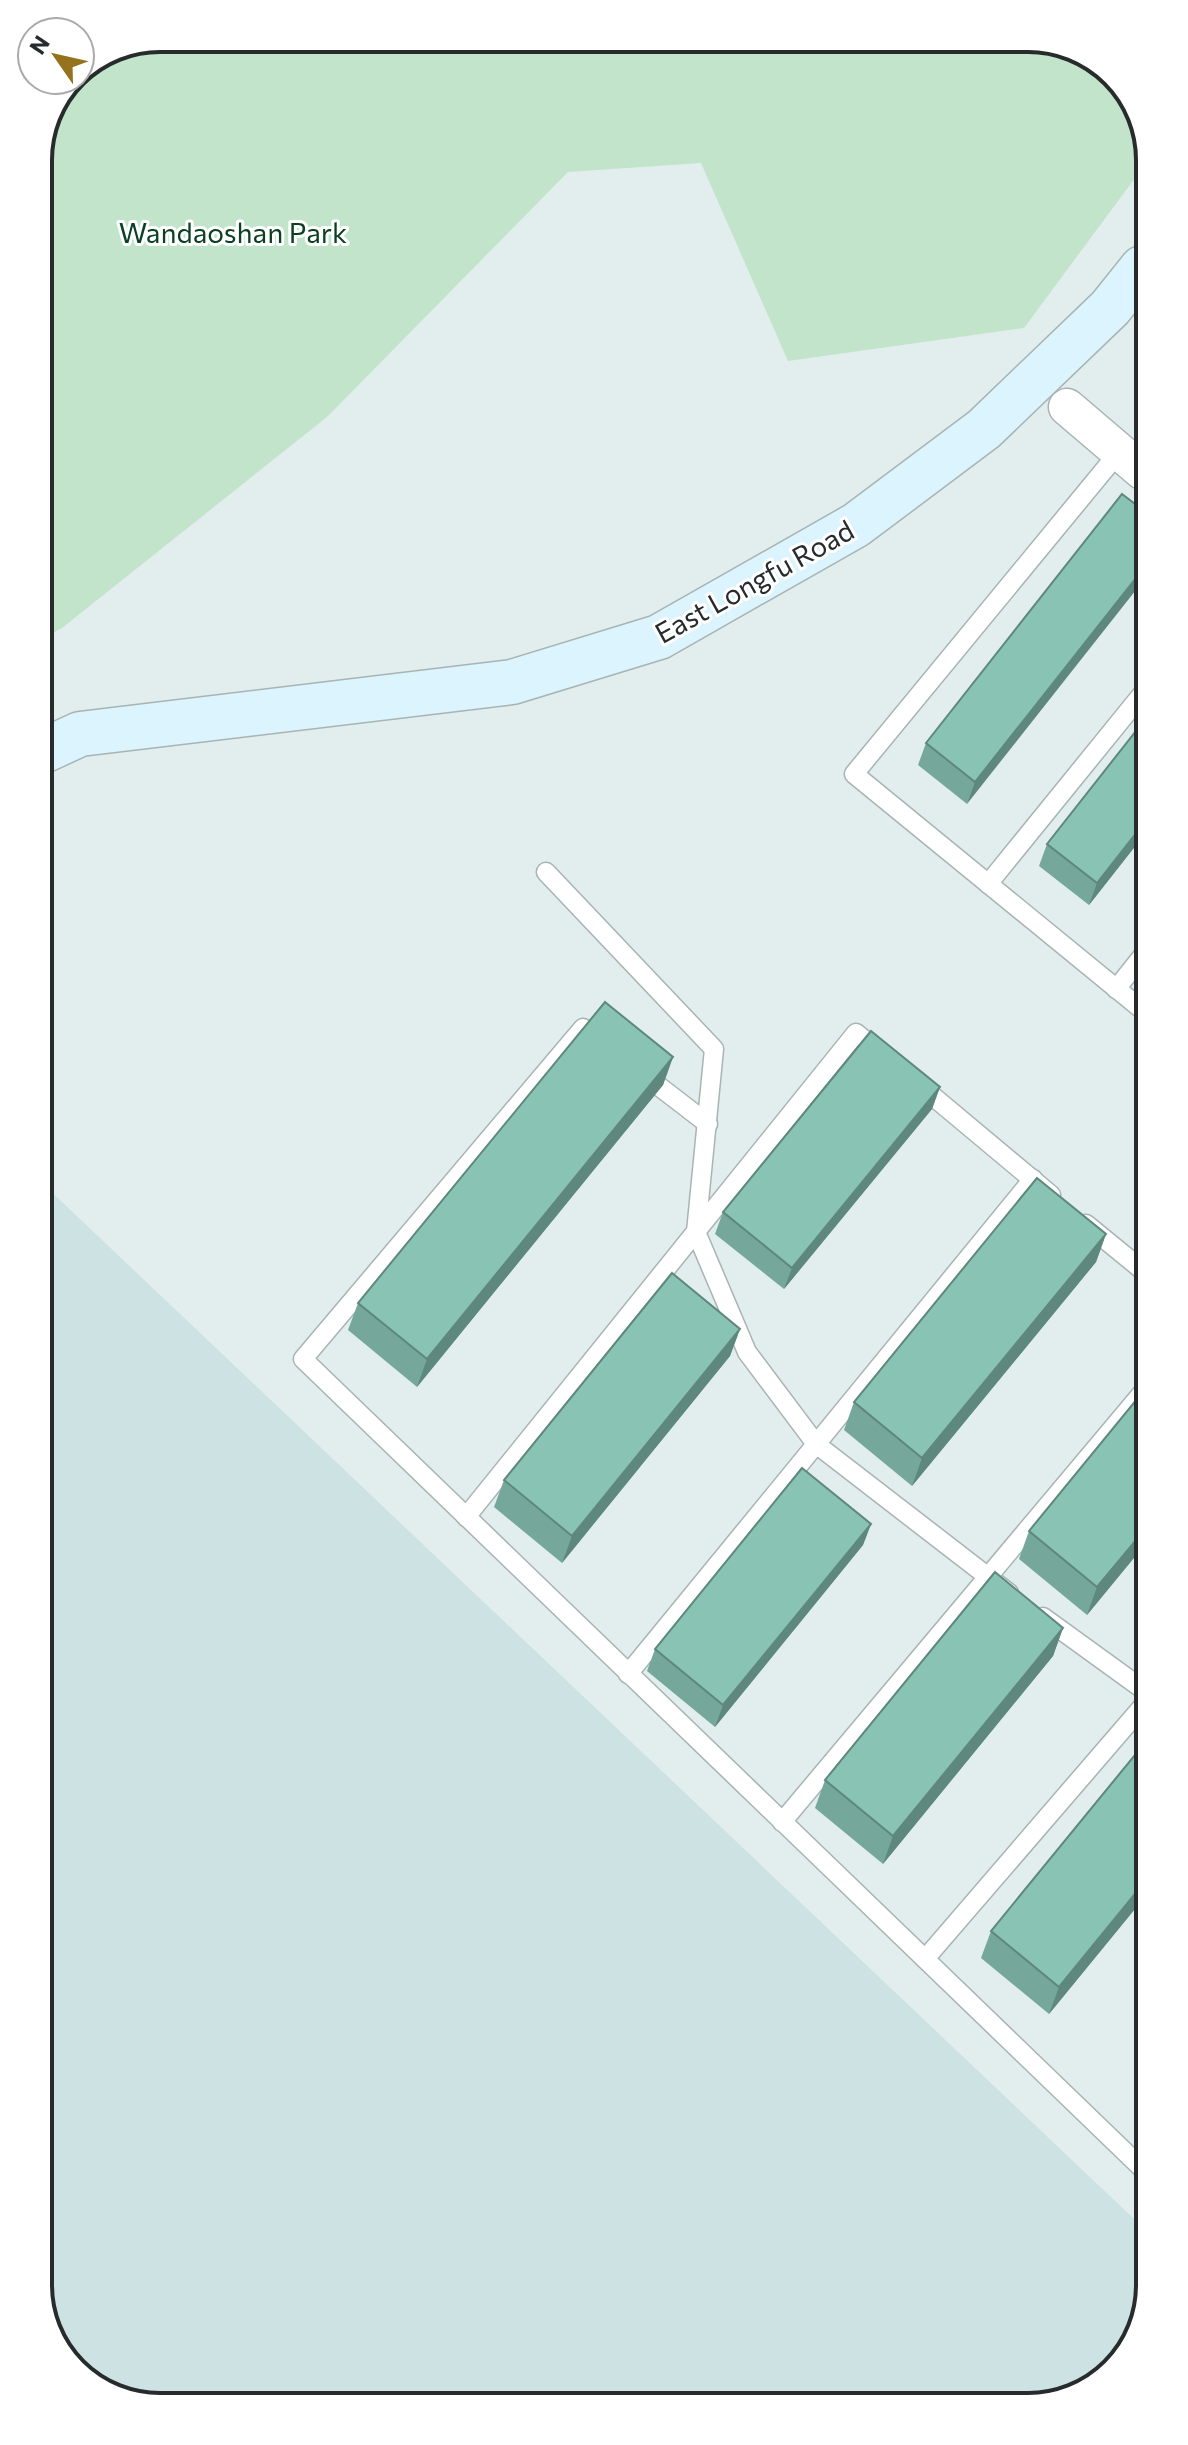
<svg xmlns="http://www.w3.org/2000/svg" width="1188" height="2445" viewBox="0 0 1188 2445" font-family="Commissioner,sans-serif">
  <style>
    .built { fill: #cde2e2 }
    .green { fill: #c1e4ca }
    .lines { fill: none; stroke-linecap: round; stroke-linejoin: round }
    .lane-casing { stroke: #a8b4b4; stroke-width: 21 }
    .street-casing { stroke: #a8b4b4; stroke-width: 39 }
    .secondary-casing { stroke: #a8b4b4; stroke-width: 47 }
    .lane { stroke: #fff; stroke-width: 18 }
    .street { stroke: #fff; stroke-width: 36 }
    .secondary { stroke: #dbf4fd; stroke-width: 44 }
    .wall { fill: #75a89a }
    .shaded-wall { fill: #5f887d }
    .building { fill: #88c3b3; stroke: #5f887d; stroke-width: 2 }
    .labels { text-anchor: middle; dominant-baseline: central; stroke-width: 6; stroke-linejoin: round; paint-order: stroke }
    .park-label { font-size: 28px; fill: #0c4022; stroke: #fff }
    .street-label { font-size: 28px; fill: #272b2b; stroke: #fff }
    .rim { fill: none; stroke: #272b2b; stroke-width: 4 }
  </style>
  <rect width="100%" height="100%" fill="#e2eeee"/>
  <path class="built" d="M42 1183 1150 2234V2285L1129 2353 1074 2398 153 2407 86 2382 47 2331Z"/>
  <path class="green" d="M160 38H1036L1102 63 1141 114V170L1024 328 788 361 701 163 568 172 327 417 62 628 40 640 38 153 71 80H80V71Z"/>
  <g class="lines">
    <g class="lane-casing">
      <g id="lane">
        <path d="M1119 452 854 774 1145 1012"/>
        <path d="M546 872 714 1049 696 1232 747 1352 816 1444 1009 1593"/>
        <path d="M988 884 1143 693"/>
        <path d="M1116 989 1144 954"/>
        <path d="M601 1042 583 1028 303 1359 1150 2176"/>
        <path d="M643 1074 708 1124"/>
        <path d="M917 1083 1051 1195"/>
        <path d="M1086 1224 1146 1273"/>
        <path d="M466 1517 856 1033 882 1054"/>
        <path d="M1043 1617 1148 1693"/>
        <path d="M628 1674 1033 1179"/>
        <path d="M782 1822 1143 1392"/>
        <path d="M925 1959 1148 1700"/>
      </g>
    </g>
    <g class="street-casing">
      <path id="street" d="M1067 407 1142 471"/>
    </g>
    <g class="secondary-casing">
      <path id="secondary" d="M41 752 80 734 512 682 659 637 856 525 984 429 1110 308 1142 268"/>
    </g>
    <use href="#lane" class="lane"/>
    <use href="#street" class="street"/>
    <use href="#secondary" class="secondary"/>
  </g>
  <g class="wall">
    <path d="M1122 494 967 804 918 765 926 743Z"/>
    <path d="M1144 835 1089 905 1039 866 1047 844Z"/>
    <path d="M673 1057 663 1085 417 1387 348 1330 358 1303Z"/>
    <path d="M940 1087 932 1109 784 1289 715 1234 723 1212Z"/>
    <path d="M1106 1234 1096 1262 912 1486 844 1430 854 1402Z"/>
    <path d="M740 1329 730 1356 562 1563 494 1507 504 1480Z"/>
    <path d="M1146 1388 1147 1542 1087 1615 1019 1559 1029 1531Z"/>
    <path d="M871 1524 863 1545 715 1727 647 1671 655 1649Z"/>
    <path d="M1063 1628 1053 1656 883 1864 815 1808 825 1780Z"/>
    <path d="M1148 1893 1049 2014 981 1958 991 1931Z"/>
  </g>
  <g class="shaded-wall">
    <path d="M1143 569V581L967 804 975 782Z"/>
    <path d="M1144 823V835L1089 905 1097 883Z"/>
    <path d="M673 1057 663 1085 417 1387 427 1359Z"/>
    <path d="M940 1087 932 1109 784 1289 792 1268Z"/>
    <path d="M1106 1234 1096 1262 912 1486 922 1458Z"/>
    <path d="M740 1329 730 1356 562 1563 572 1536Z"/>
    <path d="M871 1524 863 1545 715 1727 723 1705Z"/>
    <path d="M1147 1527V1542L1087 1615 1097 1587Z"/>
    <path d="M1063 1628 1053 1656 883 1864 893 1836Z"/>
    <path d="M1148 1878V1893L1049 2014 1059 1987Z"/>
  </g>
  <g class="building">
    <path d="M1122 494 1143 510V569L975 782 926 743Z"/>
    <path d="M1143 722 1144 823 1097 883 1047 844Z"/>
    <path d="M605 1002 673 1057 427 1359 358 1303Z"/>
    <path d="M871 1031 940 1087 792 1268 723 1212Z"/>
    <path d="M1037 1178 1106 1234 922 1458 854 1402Z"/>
    <path d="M672 1273 740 1329 572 1536 504 1480Z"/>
    <path d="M1146 1388 1147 1527 1097 1587 1029 1531Z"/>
    <path d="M802 1468 871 1524 723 1705 655 1649Z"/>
    <path d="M995 1572 1063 1628 893 1836 825 1780Z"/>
    <path d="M1148 1739V1878L1059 1987 991 1931Z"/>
  </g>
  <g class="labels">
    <g class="park-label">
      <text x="233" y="232">Wandaoshan Park</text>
    </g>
    <g class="street-label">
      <text transform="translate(754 581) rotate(-29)">East Longfu Road</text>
    </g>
  </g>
  <path d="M0 0H1188V2445H0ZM160 52H1028A108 108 0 0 1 1136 160V2285A108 108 0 0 1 1028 2393H160A108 108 0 0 1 52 2285V160A108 108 0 0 1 160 52Z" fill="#fff" fill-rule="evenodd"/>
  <path class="rim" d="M160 52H1028A108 108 0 0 1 1136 160V2285A108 108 0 0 1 1028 2393H160A108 108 0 0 1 52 2285V160A108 108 0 0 1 160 52Z"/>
  <g transform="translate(56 56) rotate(304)"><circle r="38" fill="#ffffff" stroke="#a9aaaa" stroke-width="2"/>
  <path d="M0-6L14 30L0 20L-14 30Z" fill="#95731c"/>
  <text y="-12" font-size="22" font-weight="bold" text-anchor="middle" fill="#272b2b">N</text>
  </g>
</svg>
